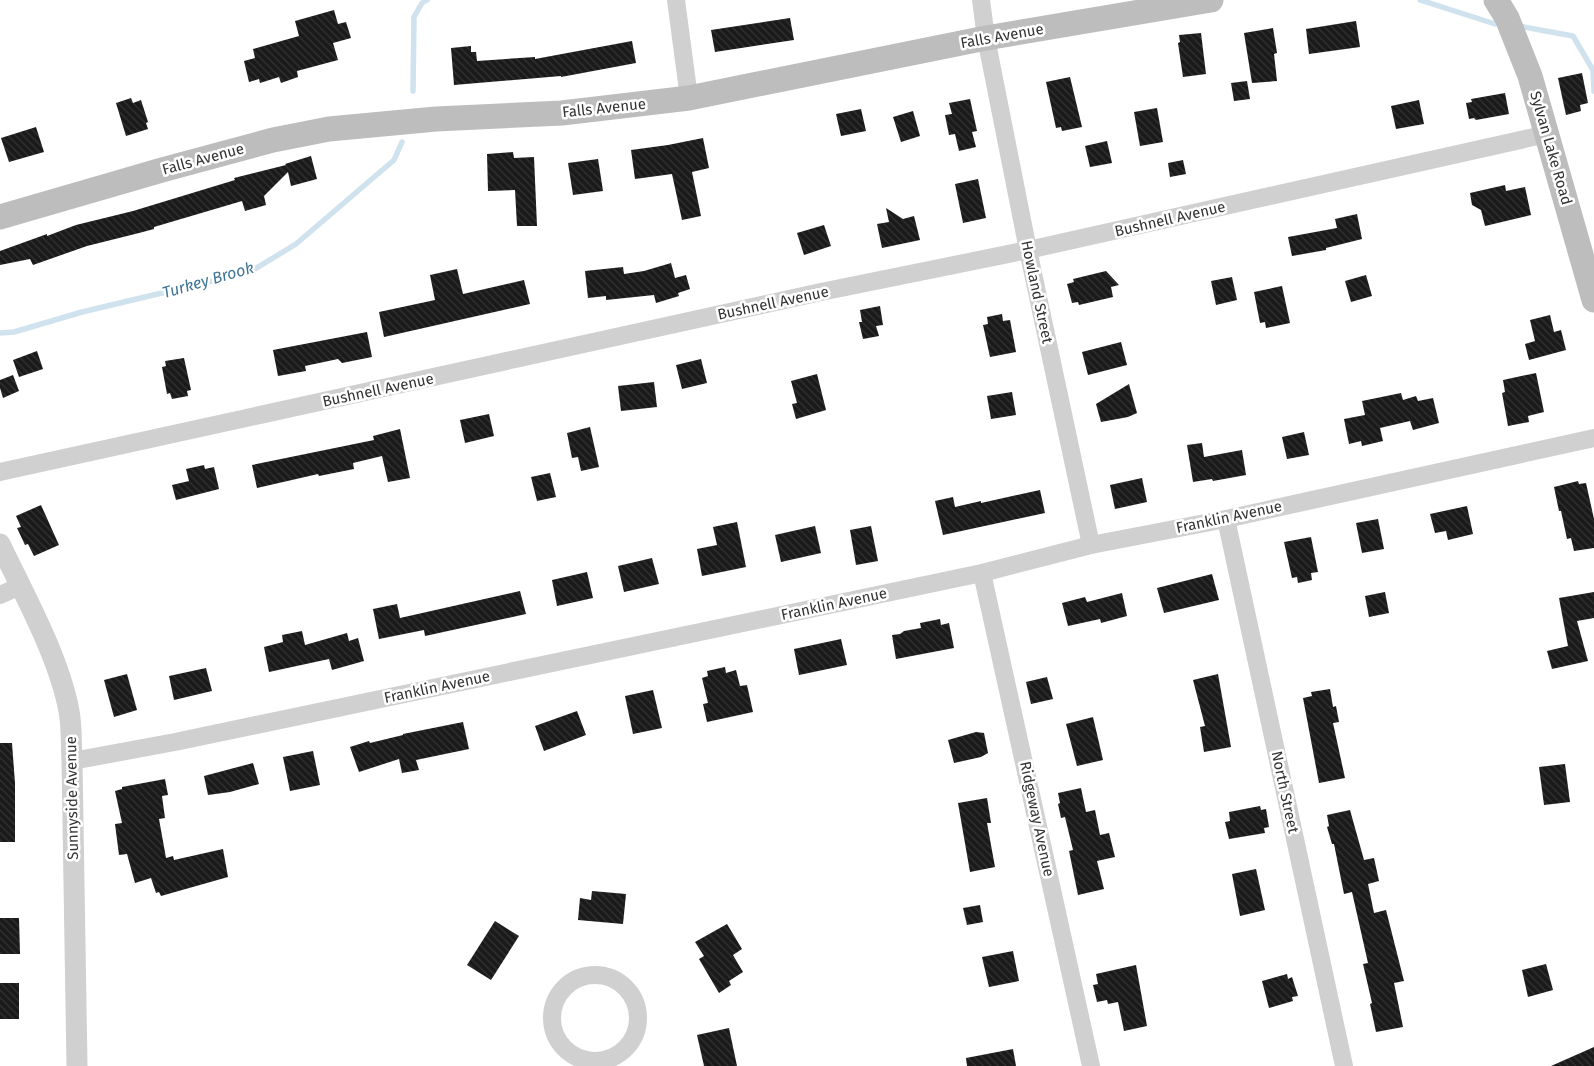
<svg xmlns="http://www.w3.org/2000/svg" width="1594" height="1066" viewBox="0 0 1594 1066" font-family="'Fira Sans',sans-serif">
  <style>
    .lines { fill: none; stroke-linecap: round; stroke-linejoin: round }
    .stream { stroke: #cfe2ee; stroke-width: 5.5 }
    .building { fill: url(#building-back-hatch) }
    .minor { stroke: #d0d0d0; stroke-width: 18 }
    .tertiary { stroke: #d0d0d0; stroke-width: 21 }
    .secondary { stroke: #bdbdbd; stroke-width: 25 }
    .labels { text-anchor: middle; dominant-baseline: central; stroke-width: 5; stroke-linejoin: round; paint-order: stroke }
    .street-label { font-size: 15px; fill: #333; stroke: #fff }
    .water-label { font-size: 16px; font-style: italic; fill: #3f7597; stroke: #fff }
  </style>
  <defs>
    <pattern id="building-back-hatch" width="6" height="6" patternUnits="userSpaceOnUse" patternTransform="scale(1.25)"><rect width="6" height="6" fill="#1a1a1a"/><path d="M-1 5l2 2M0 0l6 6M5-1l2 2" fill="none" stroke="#333"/></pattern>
  </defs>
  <rect width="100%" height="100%" fill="#fff"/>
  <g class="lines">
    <g class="stream">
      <path d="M1420 0 1495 24"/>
      <path d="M1519 26 1573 36 1593 70 1594 91"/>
      <path d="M413 91 414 17 422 3 427 0"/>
      <path d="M0 333 14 332 82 312 250 272 296 244 394 160 402 142"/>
    </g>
  </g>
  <g class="building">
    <path d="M334 10 338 24 346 22 351 38 333 43 338 60 297 71 298 77 281 83 279 77 260 83 259 79 249 82 244 61 255 58 253 49 299 36 295 21Z"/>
    <path d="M790 18 794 40 715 52 711 30Z"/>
    <path d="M1356 21 1360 47 1309 54 1306 29Z"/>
    <path d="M1273 28 1277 53 1274 54 1277 81 1252 83 1244 33Z"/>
    <path d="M1201 33 1206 74 1183 77 1178 43 1180 42 1179 35Z"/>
    <path d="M632 41 636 63 561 77V76L454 85 451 48 471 46V52H476L477 61 535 57V59Z"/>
    <path d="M1582 73 1588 103 1580 105 1581 111 1566 115 1558 78Z"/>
    <path d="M1070 77 1082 127 1062 131 1061 127 1056 128 1046 82Z"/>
    <path d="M1247 81 1250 99 1234 101 1231 83Z"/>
    <path d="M1505 93 1509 114 1476 120 1474 118 1469 119 1466 103 1472 102 1471 99Z"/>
    <path d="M131 98 133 103 141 100 148 122 146 123 148 129 126 136 116 103Z"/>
    <path d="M970 99 977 131 972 132 976 147 959 151 955 134 949 135 945 115 952 114 949 103Z"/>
    <path d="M1419 100 1424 124 1396 129 1391 106Z"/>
    <path d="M1157 108 1163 142 1140 146 1134 112Z"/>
    <path d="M861 109 866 131 841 136 836 114Z"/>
    <path d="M913 111 920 136 901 142 893 117Z"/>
    <path d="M36 127 44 152 9 162 1 138Z"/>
    <path d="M703 138 709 168 692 172 701 216 682 220 672 174 635 179 631 150 668 145Z"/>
    <path d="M1107 141 1112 163 1090 167 1085 146Z"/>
    <path d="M513 152 514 158 534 157 537 226H517L515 190 488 191 487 154Z"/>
    <path d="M311 156 317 179 291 186 288 172 264 196 266 205 245 211 242 201 154 227V229L139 233 87 246 33 265 30 259 0 265V251L47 234V236L76 225 133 211 235 180 234 178 286 165 285 164Z"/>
    <path d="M598 159 603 191 573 195 568 163Z"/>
    <path d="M1183 160 1186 174 1170 177 1168 163Z"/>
    <path d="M978 179 986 218 963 223 955 184Z"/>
    <path d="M1505 185 1506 191 1525 187 1531 215 1485 226 1481 210 1472 205 1470 193Z"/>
    <path d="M886 208 903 219 914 216 920 240 882 248 877 224 889 222Z"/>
    <path d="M1357 214 1362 239 1326 248V250L1292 256 1288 237 1337 228 1335 219Z"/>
    <path d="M824 225 831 246 804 255 797 233Z"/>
    <path d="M671 263 675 278 686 275 690 289 678 293 679 296 656 303 654 295 606 300V296L588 298 585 271 623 267 624 274 644 271Z"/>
    <path d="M457 269 463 294 524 280 530 304 384 337 379 312 435 300 430 275Z"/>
    <path d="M1106 271 1119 285 1111 287 1113 297 1079 305 1078 302 1072 303 1067 284 1074 282 1073 279Z"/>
    <path d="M1366 275 1372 296 1351 302 1345 281Z"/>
    <path d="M1232 277 1237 300 1216 305 1211 281Z"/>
    <path d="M1282 286 1290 323 1266 328 1265 322 1260 323 1254 292Z"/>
    <path d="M880 306 883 325 876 326 879 336 863 339 859 322H862L860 310Z"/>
    <path d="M1002 314 1003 321 1010 320 1016 352 990 357 983 325 988 324 987 317Z"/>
    <path d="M1550 315 1554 332 1561 330 1566 350 1529 360 1525 344 1535 341 1530 320Z"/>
    <path d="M367 332 372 357 342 363 338 359 305 366 306 371 278 376 273 350Z"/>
    <path d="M1121 342 1127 365 1088 375 1082 352Z"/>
    <path d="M37 351 43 369 19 377 13 360Z"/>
    <path d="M184 358 191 390 187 391 188 396 172 399 170 393 167 394 162 367 166 366 165 361Z"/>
    <path d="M701 359 707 383 682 389 676 365Z"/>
    <path d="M1536 373 1544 412 1528 416 1529 422 1508 426 1502 393 1505 392 1503 380Z"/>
    <path d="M817 374 826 410 796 419 792 404 797 403 791 381Z"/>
    <path d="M13 375 19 391 3 398 0 388V380Z"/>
    <path d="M654 382 657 407 621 411 618 386Z"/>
    <path d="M1129 384 1137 413 1128 417 1101 422 1096 404Z"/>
    <path d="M1012 392 1016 415 991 419 987 396Z"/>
    <path d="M1401 393 1403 400 1416 396 1418 401 1433 398 1439 423 1413 430 1410 421 1380 428 1383 441 1362 446 1361 441 1349 444 1344 419 1365 415 1362 401Z"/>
    <path d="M489 414 494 436 465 443 460 420Z"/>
    <path d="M590 427 599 467 581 471 578 457 572 458 567 433Z"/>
    <path d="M400 429 410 478 388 482 382 456 353 463 354 469 319 476 318 474 257 488 252 465 374 440 373 436Z"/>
    <path d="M1304 432 1309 455 1287 459 1282 437Z"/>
    <path d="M1202 443 1204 457 1242 450 1246 475 1213 481 1212 479 1193 482 1187 445Z"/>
    <path d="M204 465 205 469 214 467 219 489 176 500 172 485 189 481 186 469Z"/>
    <path d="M550 473 556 497 537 501 531 477Z"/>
    <path d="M1142 478 1147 502 1115 509 1110 485Z"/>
    <path d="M1578 481 1579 484 1586 483 1594 519V548L1574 551 1571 538 1567 539 1561 511H1559L1554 487Z"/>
    <path d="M1040 490 1045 513 943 535 935 501 953 497 955 507 981 501V503Z"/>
    <path d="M41 505 59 545 34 556 28 544 25 545 17 528 21 527 16 516Z"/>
    <path d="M1467 506 1473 534 1448 540 1446 531 1435 533 1430 514Z"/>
    <path d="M1378 519 1384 549 1362 553 1356 523Z"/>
    <path d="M737 522 746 567 702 576 697 549 717 545 713 527Z"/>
    <path d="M815 526 821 553 781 562 775 535Z"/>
    <path d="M871 526 878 561 856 565 850 530Z"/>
    <path d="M1311 537 1318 572 1311 573 1312 580 1298 583 1297 577 1292 578 1284 542Z"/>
    <path d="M652 558 659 584 624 592 618 566Z"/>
    <path d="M587 572 593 598 557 606 552 580Z"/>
    <path d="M1212 574 1219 600 1164 613 1157 588Z"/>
    <path d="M520 591 526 614 425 636 424 630 379 639 373 609 397 604 400 618Z"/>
    <path d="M1385 592 1389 613 1369 617 1365 596Z"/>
    <path d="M1594 592V618L1577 621 1588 661 1552 669 1547 651 1568 646 1559 598Z"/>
    <path d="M1122 593 1127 616 1101 623 1100 619 1068 626 1062 603 1085 597 1087 602Z"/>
    <path d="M940 619 941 625 949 623 954 648 896 659 892 635 900 634 904 631 921 628 920 623Z"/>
    <path d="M302 631 305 645 347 633 349 641 358 638 364 661 332 670 329 659 269 672 264 647 283 642 282 635Z"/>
    <path d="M841 639 847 665 799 675 794 649Z"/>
    <path d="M725 667 726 673 736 670 740 686 747 685 753 712 707 722 703 704 708 703 702 678 708 676 707 671Z"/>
    <path d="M206 668 212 691 174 700 169 676Z"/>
    <path d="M127 674 137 710 114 717 104 680Z"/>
    <path d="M1218 674 1231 747 1204 752 1200 727 1205 726 1193 680Z"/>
    <path d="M1047 677 1053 699 1031 704 1026 682Z"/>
    <path d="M1330 689 1333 707 1336 706 1339 722 1333 723 1345 778 1319 783 1303 698 1312 696 1311 692Z"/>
    <path d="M653 690 662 728 633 734 625 696Z"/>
    <path d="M577 711 586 735 544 751 535 726Z"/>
    <path d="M1093 717 1103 760 1077 766 1066 724Z"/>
    <path d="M463 722 469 749 416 760 419 770 402 773 399 759 359 772 350 747 369 741 370 743 403 735V734Z"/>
    <path d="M976 732 984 733 988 753 981 757 954 763 948 740Z"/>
    <path d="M0 743H12L15 783V842H0Z"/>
    <path d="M313 751 320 785 290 791 283 757Z"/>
    <path d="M253 763 259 784 230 792 208 795 204 776Z"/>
    <path d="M1565 764 1570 802 1544 805 1539 767Z"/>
    <path d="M165 779 168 795 162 796 165 818 159 819 166 858 173 856 174 860 223 849 228 877 161 896 159 892 156 893 151 878 135 883 127 854 119 855 115 824 122 823 115 791 122 789V787Z"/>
    <path d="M1081 788 1086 812 1095 810 1100 835 1109 833 1115 857 1097 861 1104 889 1078 895 1069 851 1073 850 1065 817 1061 818 1058 804 1060 803 1058 793Z"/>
    <path d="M987 798 991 823H987L995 867 970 872 958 803Z"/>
    <path d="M1260 806 1261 810 1266 809 1269 827 1264 828 1265 833 1229 839 1225 822 1230 821 1229 812Z"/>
    <path d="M1350 810 1364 860 1374 858 1379 881 1368 884 1374 913 1386 910 1404 981 1394 983 1403 1027 1376 1032 1370 1004 1372 1003 1363 964 1368 963 1352 892 1344 894 1334 844H1332L1327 827 1329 826 1327 815Z"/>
    <path d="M1256 869 1265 910 1240 916 1232 874Z"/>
    <path d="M592 891 626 894 623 924 578 920 580 898 591 900Z"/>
    <path d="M980 905 983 922 967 925 963 908Z"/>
    <path d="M0 918H19L20 954H0Z"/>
    <path d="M495 921 519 936 491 980 467 965Z"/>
    <path d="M727 924 742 949 733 955 743 972 729 981 731 985 719 993 699 959 704 956 695 942Z"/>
    <path d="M1013 951 1019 981 989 987 982 957Z"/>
    <path d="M1546 964 1553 990 1528 997 1522 970Z"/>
    <path d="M1136 965 1147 1026 1124 1031 1118 1002 1108 1004 1107 1000 1097 1002 1093 985 1098 984 1096 974Z"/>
    <path d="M1287 974 1288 979 1292 977 1298 996 1292 997 1293 1001 1269 1008 1262 981Z"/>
    <rect x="0" y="983" width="19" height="36"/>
    <path d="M729 1028 737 1066H704L697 1035Z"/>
    <path d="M1594 1047V1066H1551Z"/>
    <path d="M1013 1049 1016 1066H967L966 1058Z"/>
  </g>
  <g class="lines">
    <g class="minor">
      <path d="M676 0 689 98"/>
      <path d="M981 0 986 38 1028 250 1091 545"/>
      <path d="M0 472 821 292 1028 250 1547 134"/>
      <path d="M1226 519 1344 1066"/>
      <path d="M982 573 1091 1066"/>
      <path d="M0 595 20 586"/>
      <path d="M72 761 175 742 982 573 1091 545 1226 519 1594 438"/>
      <circle cx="595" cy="1018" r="43"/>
    </g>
    <path class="tertiary" d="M0 544C24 594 59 657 69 711 72 727 71 745 72 761L77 1066"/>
    <g class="secondary">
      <path d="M1496 0 1507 18 1530 76 1594 300"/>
      <path d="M0 217 162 170 273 140 329 129 436 119 562 113 689 98 986 38 1211 0"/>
    </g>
  </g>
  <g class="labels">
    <g class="street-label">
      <text transform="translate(1002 36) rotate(-10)">Falls Avenue</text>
      <text transform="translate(604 108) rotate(-6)">Falls Avenue</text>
      <text transform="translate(1551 148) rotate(74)">Sylvan Lake Road</text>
      <text transform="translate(203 159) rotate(-15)">Falls Avenue</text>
      <text transform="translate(1170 219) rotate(-13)">Bushnell Avenue</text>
      <text transform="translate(1037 292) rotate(78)">Howland Street</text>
      <text transform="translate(773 303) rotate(-12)">Bushnell Avenue</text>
      <text transform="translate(378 390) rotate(-12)">Bushnell Avenue</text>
      <text transform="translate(1229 517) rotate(-12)">Franklin Avenue</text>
      <text transform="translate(834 604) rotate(-12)">Franklin Avenue</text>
      <text transform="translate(437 687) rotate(-12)">Franklin Avenue</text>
      <text transform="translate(1285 792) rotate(78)">North Street</text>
      <text transform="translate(72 798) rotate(-91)">Sunnyside Avenue</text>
      <text transform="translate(1037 819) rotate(78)">Ridgeway Avenue</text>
    </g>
    <g class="water-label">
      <text transform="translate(208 280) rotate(-16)">Turkey Brook</text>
    </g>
  </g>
</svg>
